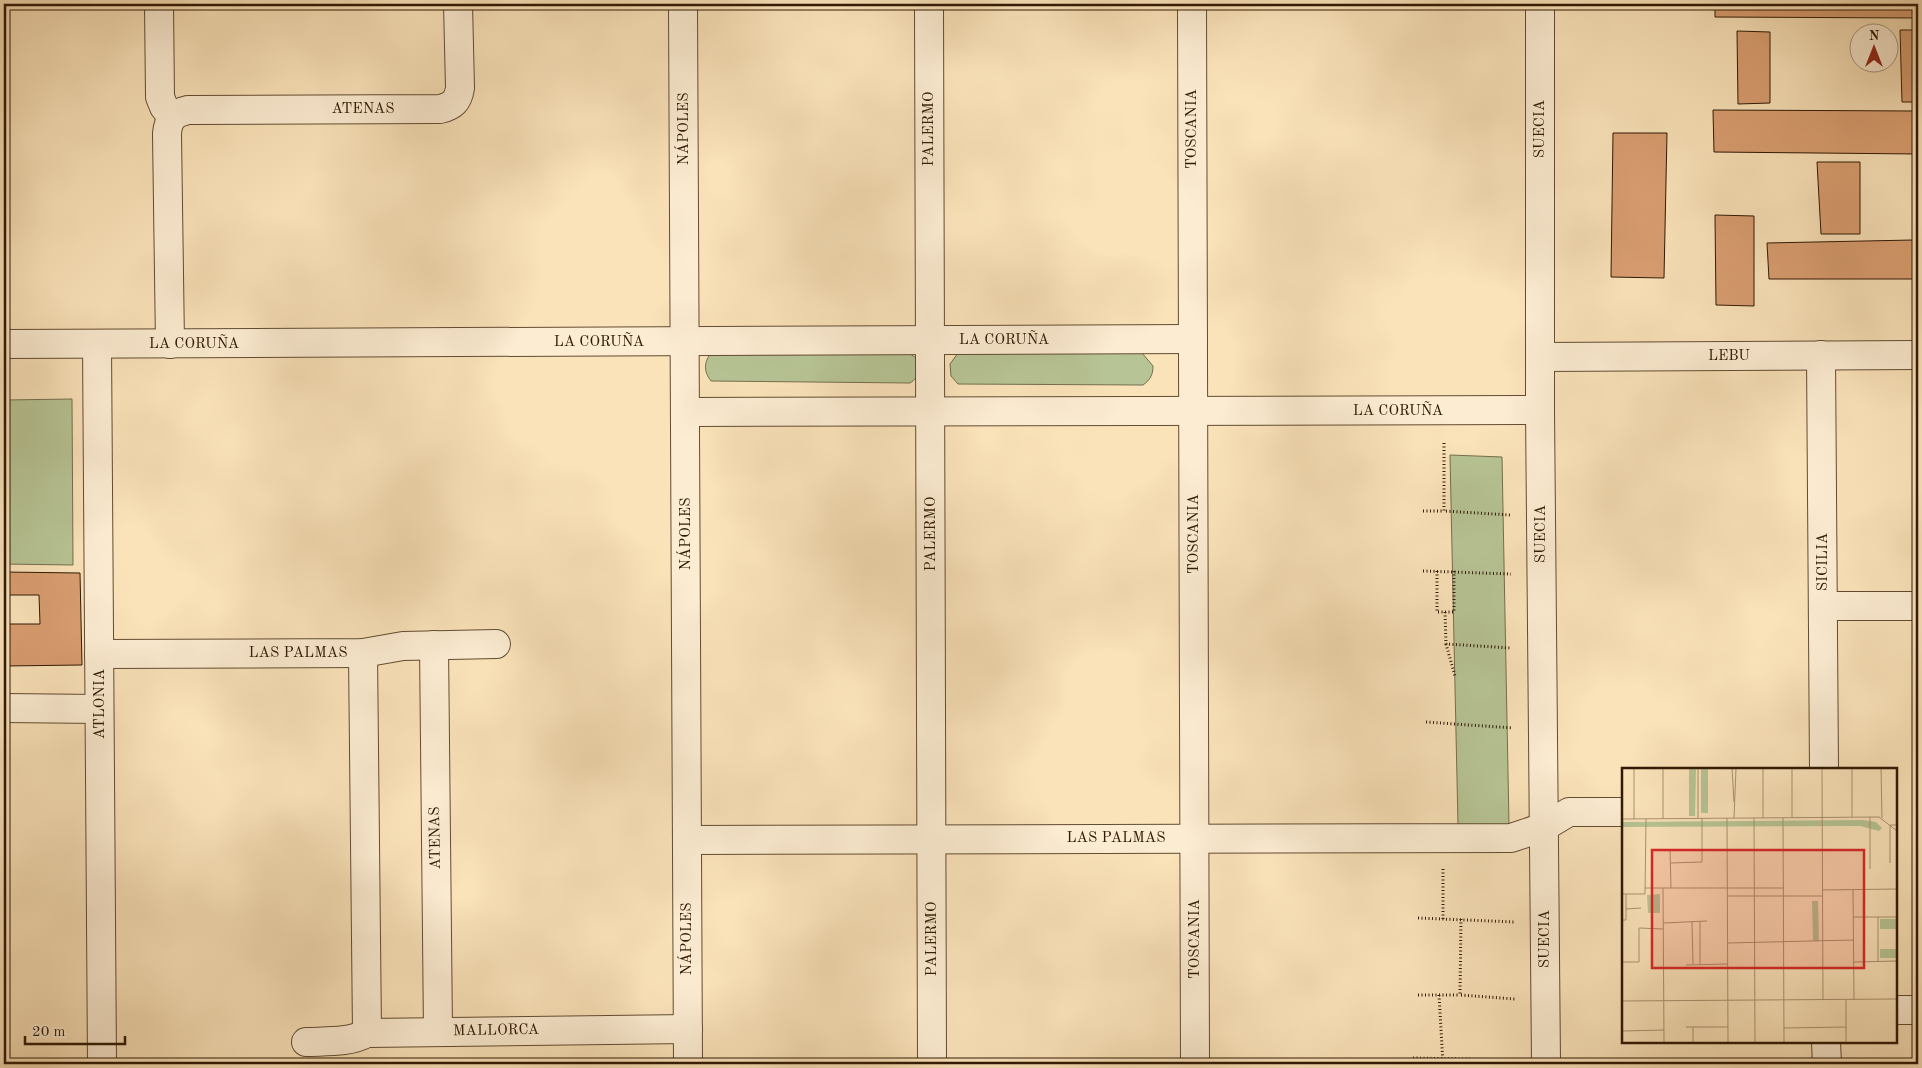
<svg xmlns="http://www.w3.org/2000/svg" width="1922" height="1068" viewBox="0 0 1922 1068" font-family="'Old Standard TT',serif">
  <style>
    .green { fill: #b7c495; stroke: #746f4d }
    .building { fill: #d99e71; stroke: #301a05 }
    .lines { fill: none; stroke-linecap: round; stroke-linejoin: round }
    .street-casing { stroke: #624c32; stroke-width: 30 }
    .path { stroke: #301a05; stroke-width: 3; stroke-dasharray: 1 2.5; stroke-linecap: butt }
    .street { stroke: #fcecd2; stroke-width: 28 }
    .labels { text-anchor: middle; dominant-baseline: central; stroke-width: 4; stroke-linejoin: round; paint-order: stroke }
    .street-label { font-size: 15px; fill: #301a05; stroke: #fcecd2 }
    .inset-road { fill: none; stroke: #a99271; stroke-width: 1 }
    .view { fill: #d62828; fill-opacity: 0.15; stroke: #d62828; stroke-width: 2.5 }
    .inset-edge { fill: none; stroke: #301a05; stroke-width: 2.5 }
  </style>
  <rect width="100%" height="100%" fill="#fae2b9"/>
  <filter id="stains"><feTurbulence type="fractalNoise" baseFrequency=".004" numOctaves="4"/><feColorMatrix values="0 0 0 0 .2 0 0 0 0 .09 0 0 0 0 .02 0 0 0 .5 -.17"/></filter>
  <radialGradient id="worn" r=".72"><stop offset=".6" stop-color="#630" stop-opacity="0"/><stop offset="1" stop-color="#630" stop-opacity=".3"/></radialGradient>
  <g class="green">
    <path d="M712 352 909 353 916 358C919 369 920 377 910 383L711 381C703 371 704 361 712 352Z"/>
    <path d="M958 353H1142L1153 366C1153 375 1150 380 1143 385L958 384 951 376 950 364Z"/>
    <path d="M72 399 73 565 4 564V400Z"/>
    <path d="M1450 455 1502 457 1509 825H1458Z"/>
  </g>
  <g class="building">
    <path d="M1715 4H1918V18L1715 17Z"/>
    <path d="M1900 30H1918V102H1902Z"/>
    <path d="M1737 31 1770 32V103L1738 104Z"/>
    <path d="M1713 110 1918 111V154L1714 152Z"/>
    <path d="M1613 133H1667L1664 278 1611 277Z"/>
    <path d="M1817 162H1860V234H1821Z"/>
    <path d="M1715 215 1754 216V306L1716 305Z"/>
    <path d="M1913 240 1916 279H1769L1767 243Z"/>
    <path d="M4 572 80 573 82 665 4 666V624H40L39 595H4Z"/>
  </g>
  <g class="lines">
    <g class="street-casing">
      <g id="street">
        <path d="M159 4 160 97 164 107 172 117"/>
        <path d="M683 4 688 1064"/>
        <path d="M929 4 932 1064"/>
        <path d="M1192 4 1195 1064"/>
        <path d="M1540 4V410L1546 1064"/>
        <path d="M4 344 1193 339"/>
        <path d="M97 344 102 1064"/>
        <path d="M170 344 167 134C168 119 174 113 188 110L440 109C453 106 458 101 460 88L458 4"/>
        <path d="M1821 355 1824 769"/>
        <path d="M1540 357 1918 355"/>
        <path d="M685 412 1540 410"/>
        <path d="M1823 606H1918"/>
        <path d="M434 645 438 1032"/>
        <path d="M363 653 367 1033"/>
        <path d="M99 654 363 653 403 646 496 644"/>
        <path d="M4 708 99 709"/>
        <path d="M687 840 1511 838 1544 827 1569 812H1623"/>
        <path d="M1896 1010H1918"/>
        <path d="M306 1042C327 1041 349 1043 367 1033L688 1029"/>
        <path d="M1826 1042 1827 1064"/>
      </g>
    </g>
    <g class="path">
      <path d="M1444 443V511L1510 515"/>
      <path d="M1423 511H1444"/>
      <path d="M1423 571 1511 574"/>
      <path d="M1437 571V612H1454V571"/>
      <path d="M1445 612 1446 644 1511 648"/>
      <path d="M1446 644 1455 676"/>
      <path d="M1426 722 1513 728"/>
      <path d="M1418 918 1515 922"/>
      <path d="M1443 919V869"/>
      <path d="M1461 919 1460 995 1515 999"/>
      <path d="M1418 995H1460"/>
      <path d="M1439 995 1443 1064"/>
      <path d="M1412 1064V1058L1516 1060"/>
    </g>
    <use href="#street" class="street"/>
  </g>
  <g class="labels">
    <g class="street-label">
      <text x="363" y="109">ATENAS</text>
      <text transform="translate(684 129) rotate(-90)">NÁPOLES</text>
      <text transform="translate(929 129) rotate(-90)">PALERMO</text>
      <text transform="translate(1192 129) rotate(-90)">TOSCANIA</text>
      <text transform="translate(1540 129) rotate(-90)">SUECIA</text>
      <text x="1004" y="340">LA CORUÑA</text>
      <text x="599" y="342">LA CORUÑA</text>
      <text x="194" y="344">LA CORUÑA</text>
      <text x="1729" y="356">LEBU</text>
      <text x="1398" y="411">LA CORUÑA</text>
      <text transform="translate(686 534) rotate(-90)">NÁPOLES</text>
      <text transform="translate(931 534) rotate(-90)">PALERMO</text>
      <text transform="translate(1194 534) rotate(-90)">TOSCANIA</text>
      <text transform="translate(1541 534) rotate(-90)">SUECIA</text>
      <text transform="translate(1823 562) rotate(-90)">SICILIA</text>
      <text x="298" y="653">LAS PALMAS</text>
      <text transform="translate(100 704) rotate(-90)">ATLONIA</text>
      <text transform="translate(436 838) rotate(-91)">ATENAS</text>
      <text x="1116" y="838">LAS PALMAS</text>
      <text transform="translate(687 939) rotate(-90)">NÁPOLES</text>
      <text transform="translate(932 939) rotate(-90)">PALERMO</text>
      <text transform="translate(1195 939) rotate(-90)">TOSCANIA</text>
      <text transform="translate(1545 939) rotate(-90)">SUECIA</text>
      <text transform="translate(496 1031) rotate(-1)">MALLORCA</text>
    </g>
  </g>
  <g transform="translate(1622 768)">
    <rect width="275" height="275" fill="#fae2b9"/>
    <path d="M67 0H74L73 48H67ZM79 0H86V45H79ZM241 52 254 54 260 60 257 63 238 58 0 59V54ZM38 126V145H26L25 127ZM190 133H196L197 173H191ZM258 151H275V161H258ZM258 181H275V190H258Z" fill="#b7c495"/>
    <path class="inset-road" d="M12 0V51M41 0V51M76 0V50M110 0 112 34M141 0V50M170 0V50M200 0 201 232M230 0V49M259 0 260 50M105 50 106 275M112 50 114 0M132 50 133 275M161 50 162 275M0 51 257 49 275 63M48 81 49 120M49 95 80 94V50M268 95V57H275M248 101V49M23 120H162M41 120 42 275M200 122 275 121M231 122 232 232M0 126H23L24 51M106 128H200M4 141 19 140M231 149H275M256 149V194M0 152H4V126M70 154 71 196M78 154V196M41 155 85 153M106 175 231 172M0 194H17V160L41 161M232 194 275 193M64 197 106 196M224 232V275M0 233 275 231M64 259H106M162 260 224 259M0 263 42 262M71 275V259"/>
    <path class="view" d="M30 82H242V200H30Z"/>
    <rect width="275" height="275" class="inset-edge"/>
  </g>
  <rect width="1922" height="1068" fill="none" stroke="#fae2b9" stroke-width="20"/>
  <rect x="5" y="5" width="1912" height="1058" fill="none" stroke="#301a05" stroke-width="2.5"/>
  <rect x="10" y="10" width="1902" height="1048" fill="none" stroke="#301a05"/>
  <g transform="translate(1874 48)"><circle r="24" fill="#fcecd2" stroke="#aa9880"/>
  <path d="M0-4L9 19L0 12L-9 19Z" fill="#8f2418"/>
  <text y="-8" font-size="14" font-weight="bold" text-anchor="middle" fill="#301a05">N</text>
  </g>
  <path d="M25 1036v8h100v-8" fill="none" stroke="#301a05" stroke-width="2.5"/>
  <text x="32" y="1036" font-size="15" fill="#301a05" stroke="#fcecd2" stroke-width="4" paint-order="stroke">20 m</text>
  <rect width="100%" height="100%" filter="url(#stains)"/>
  <rect width="100%" height="100%" fill="url(#worn)"/>
</svg>
